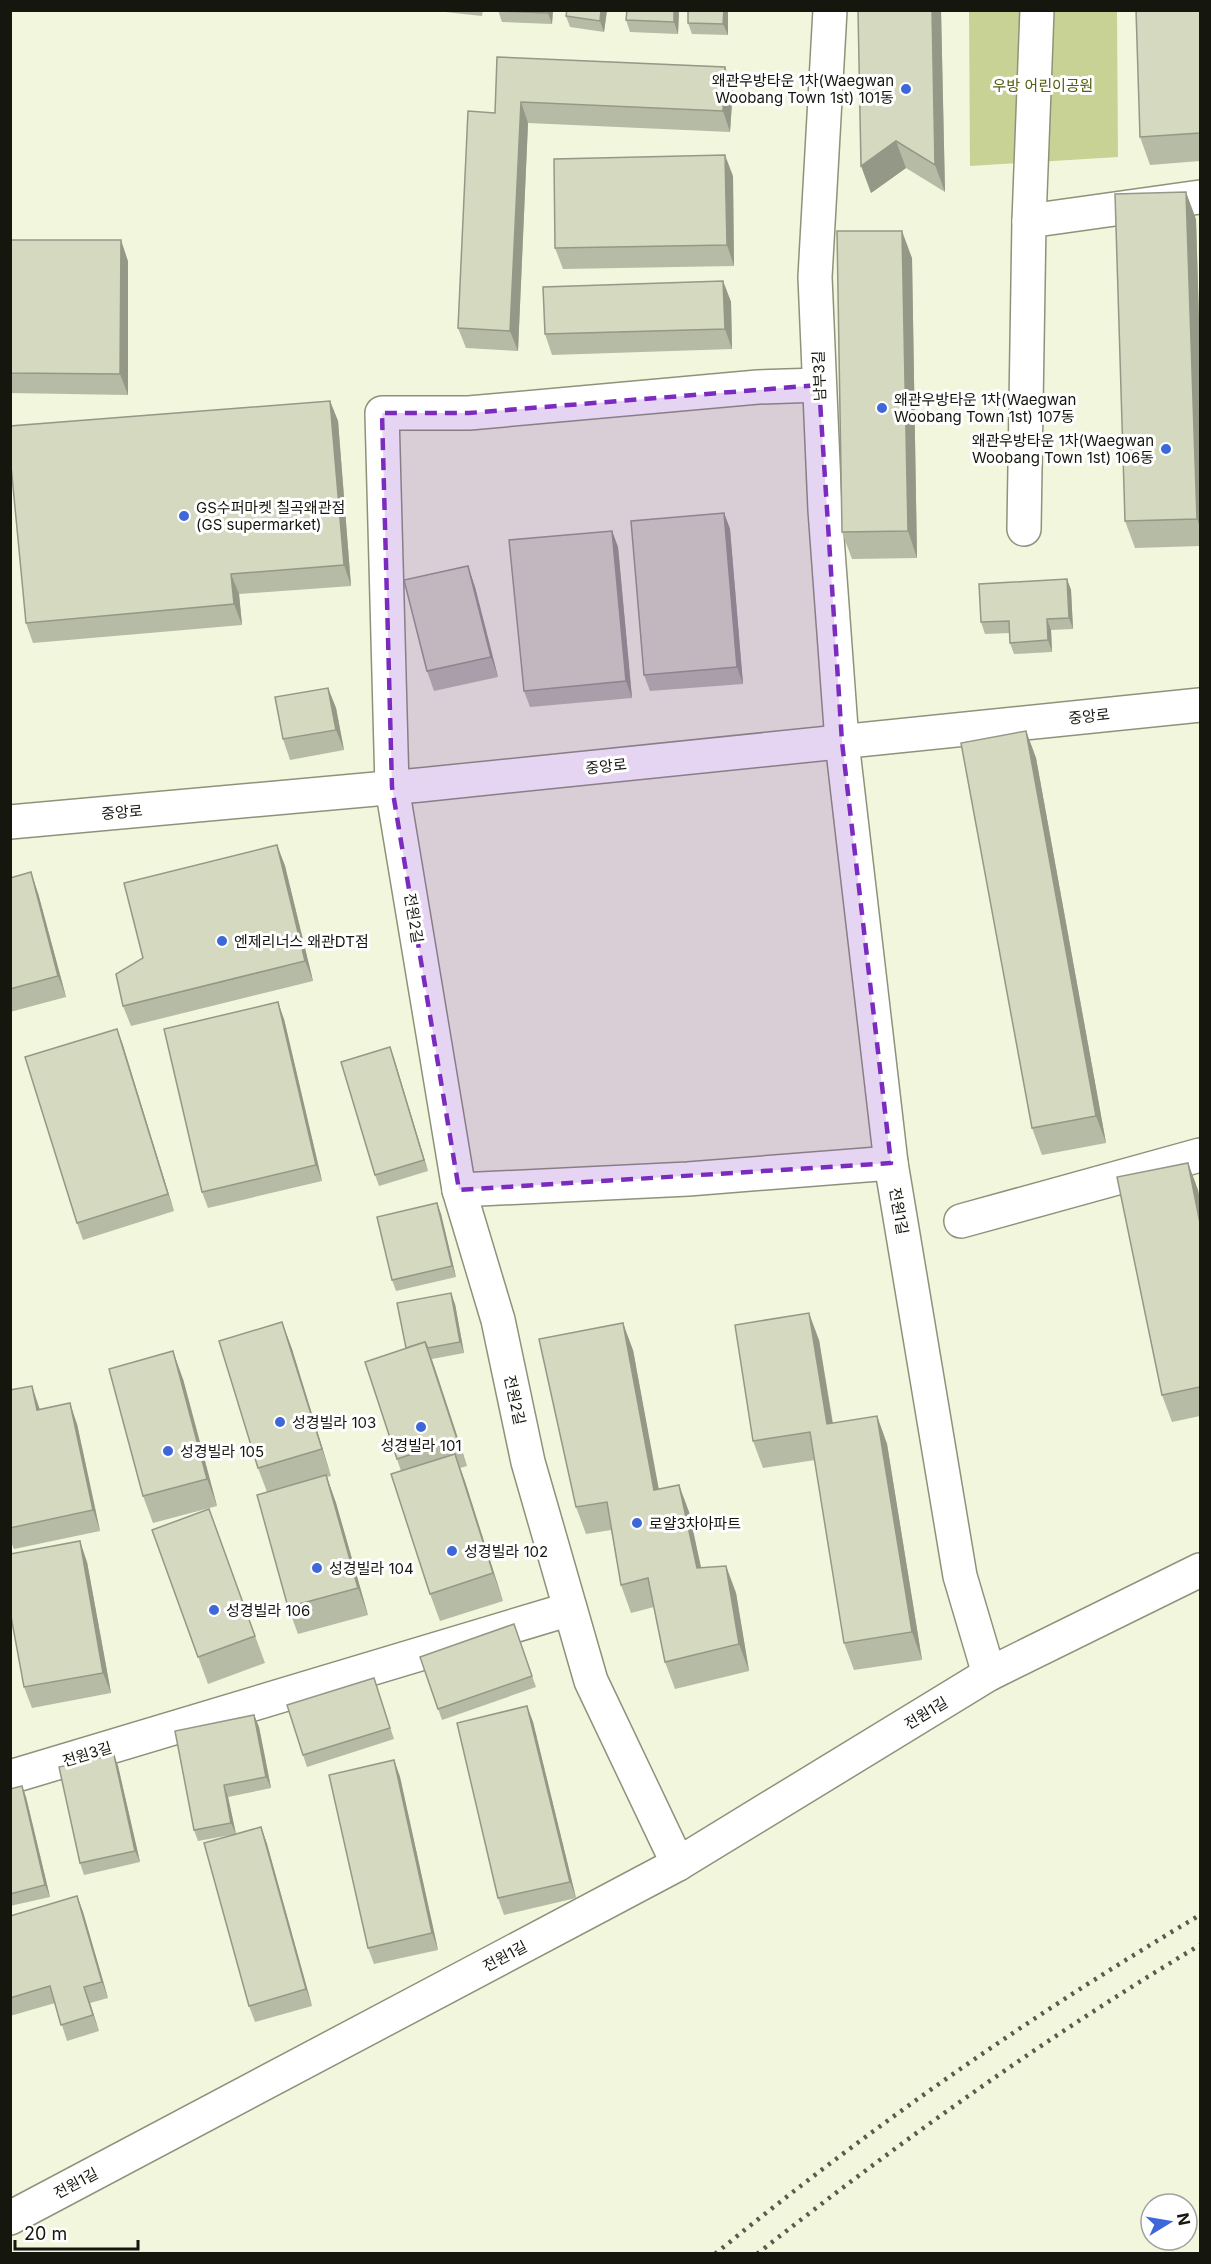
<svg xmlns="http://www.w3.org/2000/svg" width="1211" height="2264" viewBox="0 0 1211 2264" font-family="Inter,'Noto Sans KR',sans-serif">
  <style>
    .green { fill: #c9d295 }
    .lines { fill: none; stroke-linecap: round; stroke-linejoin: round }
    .street-casing { stroke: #8e927b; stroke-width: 36 }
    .secondary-casing { stroke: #8e927b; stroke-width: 36 }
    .street { stroke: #fff; stroke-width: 33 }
    .secondary { stroke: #fff; stroke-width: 33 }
    .rail { stroke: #595b4e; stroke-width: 4.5; stroke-dasharray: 3 6; stroke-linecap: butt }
    .wall { fill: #b6bba5 }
    .shaded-wall { fill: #949886 }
    .building { fill: #d4d9c0; stroke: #949886; stroke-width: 1.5 }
    .marked { fill: #7b2cbf; fill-opacity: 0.2; stroke: #7b2cbf; stroke-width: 4.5; stroke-dasharray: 12 8; stroke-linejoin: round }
    .poi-dot { fill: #3e68d9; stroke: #fff; stroke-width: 2 }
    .labels { text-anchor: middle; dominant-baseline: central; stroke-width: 6; stroke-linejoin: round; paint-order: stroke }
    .poi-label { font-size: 15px; fill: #15160e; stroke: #fff; text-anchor: start }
    .park-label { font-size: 15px; fill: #545c10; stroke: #fff }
    .street-label { font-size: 15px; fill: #15160e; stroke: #fff }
  </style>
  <rect width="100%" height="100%" fill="#f1f6dc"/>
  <path class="green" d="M969 11H1117L1118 157 970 166Z"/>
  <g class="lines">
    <g class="street-casing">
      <g id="street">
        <path d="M830 10 815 277 825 510 842 742 891 1163 960 1576 989 1674"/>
        <path d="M1029 221 1200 197"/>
        <path d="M1024 529 1029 221 1037 10"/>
        <path d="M459 1190 688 1179 891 1163"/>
        <path d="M961 1221 1200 1155"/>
        <path d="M10 1777 570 1609"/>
        <path d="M678 1864 591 1681 528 1462 498 1320 459 1190 392 787 382 413H469L758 387 819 385"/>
        <path d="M10 2218 678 1864 989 1674 1200 1570"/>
      </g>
    </g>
    <g class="secondary-casing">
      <path id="secondary" d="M10 822 420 785 1200 705"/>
    </g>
    <use href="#street" class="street"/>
    <use href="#secondary" class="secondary"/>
    <g class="rail">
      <path d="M715 2254C868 2129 1031 2015 1200 1915"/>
      <path d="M757 2254C899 2142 1046 2037 1200 1945"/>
    </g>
  </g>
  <g class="wall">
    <path d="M427 10H483L482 16Z"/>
    <path d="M498 10H553L552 24 502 22Z"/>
    <path d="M567 10H607L604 32 570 27 566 16Z"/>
    <path d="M679 10 678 34 630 32 626 20Z"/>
    <path d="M688 10H728V35L692 34 688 23Z"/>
    <path d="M941 10 945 192 906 168 871 193Z"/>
    <path d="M1200 10V161L1150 165 1140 137Z"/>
    <path d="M497 57 733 88 730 132 528 123 518 351 466 348 458 328 495 113Z"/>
    <path d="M733 176 734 266 563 269 555 248Z"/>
    <path d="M1196 219 1200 352V546L1135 548 1125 521Z"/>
    <path d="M10 240 128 261V395L10 393Z"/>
    <path d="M912 258 917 558 852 559 842 532Z"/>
    <path d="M723 281 731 302 732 349 552 355 545 334Z"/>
    <path d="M330 401 338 421 351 586 239 594 242 625 33 643 26 623Z"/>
    <path d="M724 513 730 529 743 684 650 691 644 675Z"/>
    <path d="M612 531 618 547 632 698 530 707 524 691Z"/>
    <path d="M468 566 475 587 498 677 434 691 427 671Z"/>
    <path d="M1067 579 1071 590 1073 629 1051 630 1052 652 1014 654 1010 643V633L985 634 981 622Z"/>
    <path d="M328 688 336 708 344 750 290 760 283 739Z"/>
    <path d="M1026 731 1036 758 1106 1143 1042 1155 1032 1128Z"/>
    <path d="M277 845 285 866 313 981 131 1026 123 1006 143 958Z"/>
    <path d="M10 878 38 893 66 997 10 1012Z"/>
    <path d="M284 1019 322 1181 208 1208 202 1192Z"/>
    <path d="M117 1029 174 1211 83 1240 77 1223Z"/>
    <path d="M390 1047 428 1171 379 1186 375 1175Z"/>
    <path d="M1188 1163 1198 1190 1200 1201V1416L1172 1422 1162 1395Z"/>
    <path d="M437 1203 441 1214 456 1277 396 1291 392 1280Z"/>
    <path d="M455 1304 464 1353 432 1359 467 1466 460 1468 503 1601 440 1621 430 1594 401 1471 397 1459 406 1348Z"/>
    <path d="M282 1322 292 1349 331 1476 327 1477 336 1503 368 1615 298 1634 288 1607 267 1492 258 1468Z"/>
    <path d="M819 1340 833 1423 877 1416 887 1444 922 1660 854 1670 844 1643 815 1460 763 1468 753 1441Z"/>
    <path d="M633 1350 658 1489 679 1485 689 1512 701 1568 726 1566 736 1593 749 1671 675 1689 665 1662 654 1607 631 1613 621 1585 611 1530 586 1534 576 1507Z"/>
    <path d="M183 1379 217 1506 153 1523 143 1496Z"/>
    <path d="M10 1390 39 1407 40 1410 77 1424 100 1531 14 1549 10 1540Z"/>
    <path d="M209 1509 265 1663 208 1684 152 1530Z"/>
    <path d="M87 1562 111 1693 32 1708 24 1687Z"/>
    <path d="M514 1624 536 1687 442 1720 420 1657Z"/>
    <path d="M374 1678 394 1739 307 1767 303 1755Z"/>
    <path d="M527 1706 533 1722 576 1898 504 1915 498 1898Z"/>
    <path d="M254 1715 259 1727 271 1788 228 1797 236 1834 198 1841 194 1830Z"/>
    <path d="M114 1755 118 1766 140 1862 84 1875 80 1863Z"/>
    <path d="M394 1760 400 1777 438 1950 374 1964 368 1948Z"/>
    <path d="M22 1786 26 1797 50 1897 10 1906V1789Z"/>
    <path d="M261 1827 267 1844 312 2006 255 2022 249 2006Z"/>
    <path d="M77 1896 83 1912 108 1998 90 2003 99 2031 67 2041 55 2003 10 2016V1916Z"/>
  </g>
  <g class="shaded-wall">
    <path d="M548 10H553L552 24 548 13Z"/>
    <path d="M601 10H607L604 32 600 21Z"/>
    <path d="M674 10H679L678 34 674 22Z"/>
    <path d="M724 10H728V35L723 24Z"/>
    <path d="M932 10H941L945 192 935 165Z"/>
    <path d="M725 67 733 88 730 132 723 111Z"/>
    <path d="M521 102 528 123 518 351 510 331Z"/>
    <path d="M896 141 906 168 871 193 861 166Z"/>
    <path d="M725 155 733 176 734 266 727 245Z"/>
    <path d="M1186 192 1196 219 1200 352V527L1197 519Z"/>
    <path d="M902 231 912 258 917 558 908 531Z"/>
    <path d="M121 240 128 261V395L120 374Z"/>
    <path d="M723 281 731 302 732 349 725 329Z"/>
    <path d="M330 401 338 421 351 586 344 565Z"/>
    <path d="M724 513 730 529 743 684 737 667Z"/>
    <path d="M612 531 618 547 632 698 626 681Z"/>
    <path d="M468 566 475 587 498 677 491 657Z"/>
    <path d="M231 574 239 594 242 625 234 604Z"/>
    <path d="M1067 579 1071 590 1073 629 1069 618Z"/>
    <path d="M1047 619 1051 630 1052 652 1048 640Z"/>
    <path d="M328 688 336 708 344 750 336 730Z"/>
    <path d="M1026 731 1036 758 1106 1143 1096 1116Z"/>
    <path d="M277 845 285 866 313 981 305 961Z"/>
    <path d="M31 872 38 893 66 997 58 976Z"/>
    <path d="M278 1002 284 1019 322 1181 316 1165Z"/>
    <path d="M117 1029 123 1045 174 1211 168 1194Z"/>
    <path d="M390 1047 394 1058 428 1171 424 1160Z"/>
    <path d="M1188 1163 1198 1190 1200 1201V1223Z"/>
    <path d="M437 1203 441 1214 456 1277 452 1266Z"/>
    <path d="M451 1293 455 1304 464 1353 460 1342Z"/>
    <path d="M809 1313 819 1340 837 1451 827 1424Z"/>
    <path d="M282 1322 292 1349 331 1476 322 1449Z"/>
    <path d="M623 1323 633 1350 664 1517 654 1490Z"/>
    <path d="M425 1342 435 1369 467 1466 457 1439Z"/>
    <path d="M173 1351 183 1379 217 1506 207 1479Z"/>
    <path d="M32 1386 39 1407 45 1431 37 1410Z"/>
    <path d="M70 1403 77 1424 100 1531 93 1510Z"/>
    <path d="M877 1416 887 1444 922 1660 912 1632Z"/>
    <path d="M455 1454 465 1481 503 1601 493 1573Z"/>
    <path d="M326 1475 336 1503 368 1615 358 1588Z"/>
    <path d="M679 1485 689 1512 707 1595 697 1568Z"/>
    <path d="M80 1541 87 1562 111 1693 103 1673Z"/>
    <path d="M726 1566 736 1593 749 1671 739 1644Z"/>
    <path d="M527 1706 533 1722 576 1898 570 1882Z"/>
    <path d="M254 1715 259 1727 271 1788 266 1777Z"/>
    <path d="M114 1755 118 1766 140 1862 135 1851Z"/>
    <path d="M394 1760 400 1777 438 1950 432 1933Z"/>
    <path d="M224 1785 228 1797 236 1834 231 1823Z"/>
    <path d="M22 1786 26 1797 50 1897 45 1885Z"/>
    <path d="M261 1827 267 1844 312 2006 306 1989Z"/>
    <path d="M77 1896 83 1912 108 1998 102 1982Z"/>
    <path d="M84 1987 90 2003 99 2031 93 2015Z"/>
  </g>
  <g class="building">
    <path d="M548 10V13L498 11V10Z"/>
    <path d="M567 10H601L600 21 566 16Z"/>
    <path d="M627 10H674V22L626 20Z"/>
    <path d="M688 10H724L723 24 688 23Z"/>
    <path d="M858 10H932L935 165 896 141 861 166Z"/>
    <path d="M1136 10H1200V133L1140 137Z"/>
    <path d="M497 57 725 67 723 111 521 102 510 331 458 328 468 111 495 113Z"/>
    <path d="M725 155 727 245 555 248 554 159Z"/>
    <path d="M1186 192 1197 519 1125 521 1115 194Z"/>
    <path d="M837 231H902L908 531 842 532Z"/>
    <path d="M10 240H121L120 374 10 373Z"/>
    <path d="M723 281 725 329 545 334 543 287Z"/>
    <path d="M330 401 344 565 231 574 234 604 26 623 10 455V426Z"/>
    <path d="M724 513 737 667 644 675 631 521Z"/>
    <path d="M612 531 626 681 524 691 509 540Z"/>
    <path d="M468 566 491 657 427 671 404 580Z"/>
    <path d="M1067 579 1069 618 1047 619 1048 640 1010 643 1009 621 981 622 979 584Z"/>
    <path d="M328 688 336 730 283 739 275 697Z"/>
    <path d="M1026 731 1096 1116 1032 1128 961 743Z"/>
    <path d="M277 845 305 961 123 1006 116 974 143 958 124 883Z"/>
    <path d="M31 872 58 976 10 989V878Z"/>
    <path d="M278 1002 316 1165 202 1192 164 1029Z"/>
    <path d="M117 1029 168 1194 77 1223 25 1057Z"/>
    <path d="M390 1047 424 1160 375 1175 341 1062Z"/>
    <path d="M1188 1163 1200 1223V1387L1162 1395 1117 1177Z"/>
    <path d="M437 1203 452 1266 392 1280 377 1217Z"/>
    <path d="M451 1293 460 1342 428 1348 425 1342 406 1348 397 1303Z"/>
    <path d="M809 1313 827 1424 877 1416 912 1632 844 1643 810 1432 753 1441 735 1325Z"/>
    <path d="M282 1322 322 1449 258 1468 219 1341Z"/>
    <path d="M623 1323 654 1490 679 1485 697 1568 726 1566 739 1644 665 1662 648 1578 621 1585 607 1502 576 1507 539 1339Z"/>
    <path d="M425 1342 457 1439 397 1459 365 1362Z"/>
    <path d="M173 1351 207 1479 143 1496 109 1369Z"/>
    <path d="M32 1386 37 1410 70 1403 93 1510 10 1528V1390Z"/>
    <path d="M455 1454 493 1573 430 1594 391 1474Z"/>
    <path d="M326 1475 358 1588 288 1607 257 1495Z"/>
    <path d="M209 1509 255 1636 198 1657 152 1530Z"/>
    <path d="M80 1541 103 1673 24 1687 10 1611V1554Z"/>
    <path d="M514 1624 532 1676 438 1709 420 1657Z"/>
    <path d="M374 1678 390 1728 303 1755 287 1705Z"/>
    <path d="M527 1706 570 1882 498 1898 457 1723Z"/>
    <path d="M254 1715 266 1777 224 1785 231 1823 194 1830 175 1731Z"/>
    <path d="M114 1755 135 1851 80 1863 59 1767Z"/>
    <path d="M394 1760 432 1933 368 1948 329 1775Z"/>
    <path d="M22 1786 45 1885 10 1894V1789Z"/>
    <path d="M261 1827 306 1989 249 2006 204 1843Z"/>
    <path d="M77 1896 102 1982 84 1987 93 2015 61 2025 50 1986 10 1998V1916Z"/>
  </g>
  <path class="marked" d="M819 385 842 742 891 1163 459 1190 392 787 382 413H469Z"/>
  <g class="poi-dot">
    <circle cx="906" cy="89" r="6"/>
    <circle cx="882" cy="408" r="6"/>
    <circle cx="1166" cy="449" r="6"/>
    <circle cx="184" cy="516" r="6"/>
    <circle cx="222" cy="941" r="6"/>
    <circle cx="280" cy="1422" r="6"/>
    <circle cx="421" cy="1427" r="6"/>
    <circle cx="168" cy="1451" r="6"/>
    <circle cx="637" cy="1523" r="6"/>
    <circle cx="452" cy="1551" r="6"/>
    <circle cx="317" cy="1568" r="6"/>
    <circle cx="214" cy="1610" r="6"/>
  </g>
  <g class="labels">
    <g class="poi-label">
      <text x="894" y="80" text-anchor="end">왜관우방타운 1차(Waegwan<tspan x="894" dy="17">Woobang Town 1st) 101동</tspan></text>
      <text x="894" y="399">왜관우방타운 1차(Waegwan<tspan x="894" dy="17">Woobang Town 1st) 107동</tspan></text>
      <text x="1154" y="440" text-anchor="end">왜관우방타운 1차(Waegwan<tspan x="1154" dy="17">Woobang Town 1st) 106동</tspan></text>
      <text x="196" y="507">GS수퍼마켓 칠곡왜관점<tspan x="196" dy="17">(GS supermarket)</tspan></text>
      <text x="234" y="941">엔제리너스 왜관DT점</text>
      <text x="292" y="1422">성경빌라 103</text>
      <text x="421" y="1445" text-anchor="middle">성경빌라 101</text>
      <text x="180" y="1451">성경빌라 105</text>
      <text x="649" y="1523">로얄3차아파트</text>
      <text x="464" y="1551">성경빌라 102</text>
      <text x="329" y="1568">성경빌라 104</text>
      <text x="226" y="1610">성경빌라 106</text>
    </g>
    <g class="park-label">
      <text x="1043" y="85">우방 어린이공원</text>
    </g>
    <g class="street-label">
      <text transform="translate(819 376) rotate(-92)">남부3길</text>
      <text transform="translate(1089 716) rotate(-6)">중앙로</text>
      <text transform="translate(606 766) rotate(-6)">중앙로</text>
      <text transform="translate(122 812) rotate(-5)">중앙로</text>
      <text transform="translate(414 918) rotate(81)">전원2길</text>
      <text transform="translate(899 1211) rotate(80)">전원1길</text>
      <text transform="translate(515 1400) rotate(78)">전원2길</text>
      <text transform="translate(926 1713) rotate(-31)">전원1길</text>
      <text transform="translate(87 1754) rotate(-17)">전원3길</text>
      <text transform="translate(505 1956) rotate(-28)">전원1길</text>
      <text transform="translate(76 2183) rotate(-28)">전원1길</text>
    </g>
  </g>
  <rect width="1211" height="2264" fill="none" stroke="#15160e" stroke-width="24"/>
  <g transform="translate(1169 2222) rotate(79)"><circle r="28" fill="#ffffff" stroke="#a1a29f" stroke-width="1.5"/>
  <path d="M0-4.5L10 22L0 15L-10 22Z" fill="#3e68d9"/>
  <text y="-9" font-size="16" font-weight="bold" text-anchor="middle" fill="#15160e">N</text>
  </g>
  <path d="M15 2240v9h123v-9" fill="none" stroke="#15160e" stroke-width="3"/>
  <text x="24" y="2240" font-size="18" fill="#15160e" stroke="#ffffff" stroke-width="4.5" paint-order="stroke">20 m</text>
</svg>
